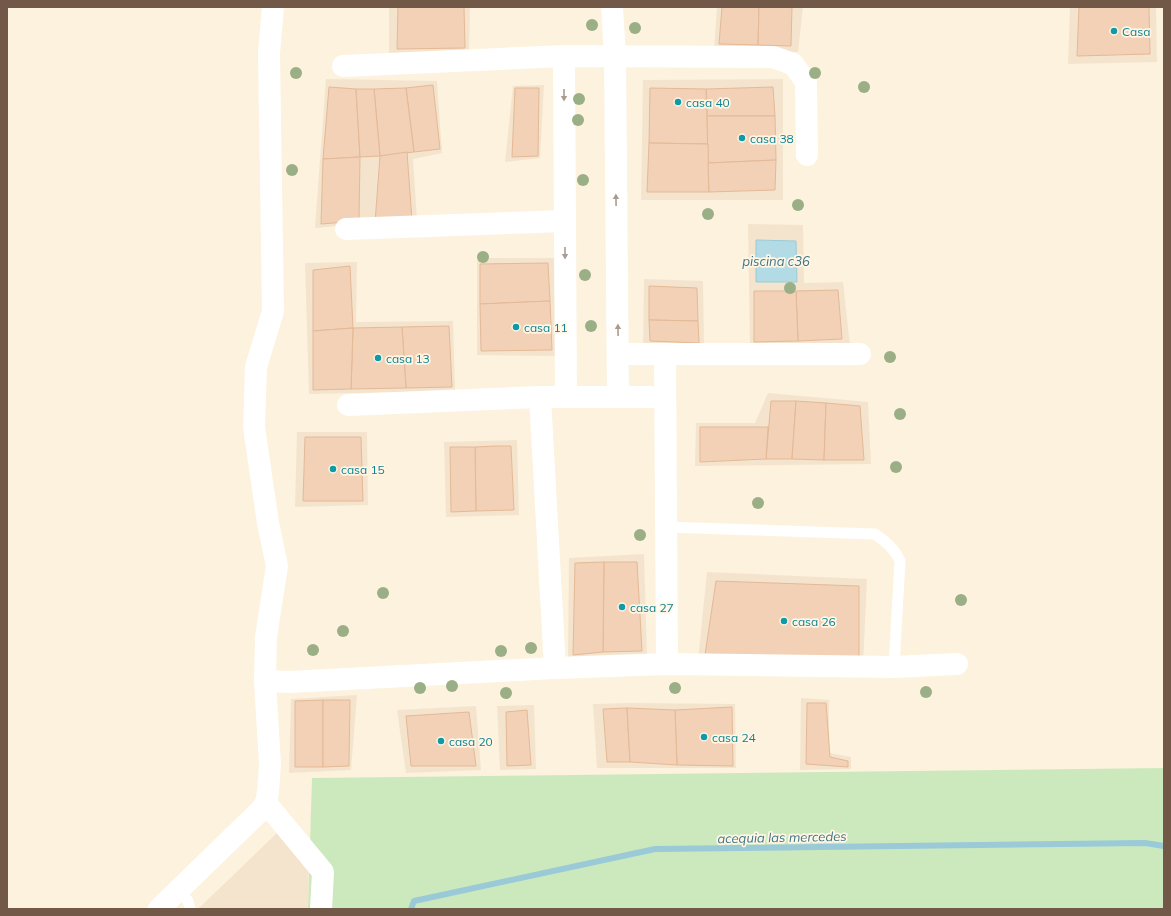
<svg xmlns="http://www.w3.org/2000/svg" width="1171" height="916" viewBox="0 0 1171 916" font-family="Mulish,sans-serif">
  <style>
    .residential { fill: #f4e4cd }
    .green { fill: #cce9bd }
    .water { fill: #b3dbe5; stroke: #9acad7 }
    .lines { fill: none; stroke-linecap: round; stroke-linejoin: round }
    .stream { stroke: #9acad7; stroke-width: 6 }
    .building { fill: #f2d1b6; stroke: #e4b996 }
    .lane { stroke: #fff; stroke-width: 11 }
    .street { stroke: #fff; stroke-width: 22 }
    .tree { fill: #9baf87 }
    .oneway { fill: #aa9b91 }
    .culture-dot { fill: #0f9aa8; stroke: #fff6e5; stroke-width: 1.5 }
    .labels { text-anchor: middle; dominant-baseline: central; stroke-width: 3.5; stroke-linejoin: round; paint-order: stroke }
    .culture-label { font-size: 12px; fill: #0d838f; stroke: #fff6e5; text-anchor: start }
    .water-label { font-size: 13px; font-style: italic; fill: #417686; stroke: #fff6e5 }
  </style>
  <rect width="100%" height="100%" fill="#fcf2de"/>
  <g class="residential">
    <path d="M389 7H470L469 52 389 55Z"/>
    <path d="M717 7H803L798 52 714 50Z"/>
    <path d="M1070 7H1156L1157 62 1068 64Z"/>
    <path d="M326 79 437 81 442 153 413 159 417 219 315 228Z"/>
    <path d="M783 79V200H641L643 80Z"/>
    <path d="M544 85 540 158 505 162 513 86Z"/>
    <path d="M748 224 803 225 804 283 843 282 850 346H750Z"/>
    <path d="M477 258H554L556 356 477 355Z"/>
    <path d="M357 262 356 322 453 321 455 391 309 394 305 263Z"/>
    <path d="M644 279 703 281 704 347H643Z"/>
    <path d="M768 393 868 402 871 464 695 466 696 423H755Z"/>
    <path d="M297 432H367L368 505 295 507Z"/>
    <path d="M517 440 519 515 446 517 444 442Z"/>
    <path d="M644 554 647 657 568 659 569 558Z"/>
    <path d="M707 572 867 579 863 663 698 660Z"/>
    <path d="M357 695 351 770 289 773 291 699Z"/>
    <path d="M801 698 829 700V753L851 757V769L800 770Z"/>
    <path d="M629 703 735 704 736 768H597L593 704Z"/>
    <path d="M534 705 536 769 500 770 497 706Z"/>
    <path d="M476 706 481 770 406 773 397 710Z"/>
    <path d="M279 831 309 857 308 909H198Z"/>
  </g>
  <path class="green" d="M1164 768V909H308L312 778Z"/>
  <path class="water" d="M756 240 796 241 797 282H756Z"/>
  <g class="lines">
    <path class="stream" d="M411 909 414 901 655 849 1145 843 1164 846"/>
  </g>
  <g class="building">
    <path d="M398 7H464L465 48 397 49Z"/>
    <path d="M722 7H759L758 45 719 44Z"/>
    <path d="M759 7H792L791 46 758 45Z"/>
    <path d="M1079 7H1149L1150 54 1077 56Z"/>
    <path d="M433 85 440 149 414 152 406 88Z"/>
    <path d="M329 87 356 89 360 157 323 159Z"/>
    <path d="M773 87 775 116H707L706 89Z"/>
    <path d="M406 88 414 152 380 156 374 89Z"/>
    <path d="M515 88H539L538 156 512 157Z"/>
    <path d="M650 88 706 89 708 144 649 143Z"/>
    <path d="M356 89H374L380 156 360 157Z"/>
    <path d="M707 116H775L776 160 708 163Z"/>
    <path d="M649 143 708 144 709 192H647Z"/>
    <path d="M407 152 412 220 375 223 380 156Z"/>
    <path d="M360 157 359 221 321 224 323 159Z"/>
    <path d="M776 160 775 190 709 192 708 163Z"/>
    <path d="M548 263 550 301 480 304V264Z"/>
    <path d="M350 266 353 328 313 331V270Z"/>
    <path d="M649 286 697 288 698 321 649 320Z"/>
    <path d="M838 290 842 339 798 341 796 291Z"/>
    <path d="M754 291H796L798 341 754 342Z"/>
    <path d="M550 301 552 350 481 351 480 304Z"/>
    <path d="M649 320 698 321 699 343 650 341Z"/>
    <path d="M449 326 452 387 406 388 402 327Z"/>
    <path d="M402 327 406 388 351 389 353 328Z"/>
    <path d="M353 328 351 389 313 390V331Z"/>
    <path d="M771 401H796L792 459H766Z"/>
    <path d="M796 401 826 403 824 460 792 459Z"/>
    <path d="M826 403 860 406 864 460H824Z"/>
    <path d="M700 427H768L766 459 700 462Z"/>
    <path d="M305 437H361L363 501H303Z"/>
    <path d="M495 446H511L514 510 476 511 475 447Z"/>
    <path d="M450 447H475L476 511 451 512Z"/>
    <path d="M604 562H637L642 651 603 652Z"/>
    <path d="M604 562 603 652 573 655 575 563Z"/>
    <path d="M716 581 859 586V657L705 655Z"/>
    <path d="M323 700V767H295V701Z"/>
    <path d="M323 700H350L349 766 323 767Z"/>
    <path d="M807 703H826L830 757 848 761V767L806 764Z"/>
    <path d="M732 707 733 766 677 765 675 710Z"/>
    <path d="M627 708 630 762H607L603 709Z"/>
    <path d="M627 708 675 710 677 765 630 762Z"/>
    <path d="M527 710 531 765 507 766 506 712Z"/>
    <path d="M469 712 476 766H411L406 716Z"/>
  </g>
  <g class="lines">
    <g class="lane">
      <path d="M666 527 875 534C886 542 894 548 900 561L894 667"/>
      <path d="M179 890 188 901 190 909"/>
    </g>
    <g class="street">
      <path d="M612 7 615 56 618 397"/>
      <path d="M564 56 566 397"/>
      <path d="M343 66 564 56 773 57 793 64 806 82 807 155"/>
      <path d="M346 229 565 221"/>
      <path d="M618 354H860"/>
      <path d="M665 354 667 664"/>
      <path d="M540 397 555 668"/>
      <path d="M348 405 540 397H665"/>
      <path d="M265 681 290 682 555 668 667 664 894 667 957 664"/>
      <path d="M266 803 323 872 321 909"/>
      <path d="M159 909 260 811 266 803 268 792 270 764 265 681 266 637 277 566 268 523 254 427 256 367 273 311 269 53 273 7"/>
    </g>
  </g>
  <g class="tree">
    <circle cx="592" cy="25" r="6"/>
    <circle cx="635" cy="28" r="6"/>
    <circle cx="296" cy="73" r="6"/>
    <circle cx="815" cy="73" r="6"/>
    <circle cx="864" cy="87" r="6"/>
    <circle cx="579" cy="99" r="6"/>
    <circle cx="578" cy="120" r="6"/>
    <circle cx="292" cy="170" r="6"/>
    <circle cx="583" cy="180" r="6"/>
    <circle cx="798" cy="205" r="6"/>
    <circle cx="708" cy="214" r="6"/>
    <circle cx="483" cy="257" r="6"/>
    <circle cx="585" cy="275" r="6"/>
    <circle cx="790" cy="288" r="6"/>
    <circle cx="591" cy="326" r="6"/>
    <circle cx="890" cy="357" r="6"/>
    <circle cx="900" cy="414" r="6"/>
    <circle cx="896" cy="467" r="6"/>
    <circle cx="758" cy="503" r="6"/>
    <circle cx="640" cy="535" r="6"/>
    <circle cx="383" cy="593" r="6"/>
    <circle cx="961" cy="600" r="6"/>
    <circle cx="343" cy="631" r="6"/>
    <circle cx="531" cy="648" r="6"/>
    <circle cx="313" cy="650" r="6"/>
    <circle cx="501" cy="651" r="6"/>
    <circle cx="452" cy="686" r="6"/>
    <circle cx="420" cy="688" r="6"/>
    <circle cx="675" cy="688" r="6"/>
    <circle cx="926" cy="692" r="6"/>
    <circle cx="506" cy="693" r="6"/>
  </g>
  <defs><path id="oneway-solid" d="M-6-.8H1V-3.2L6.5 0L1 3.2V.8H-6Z"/></defs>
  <g class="oneway">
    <use href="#oneway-solid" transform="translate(564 95) rotate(90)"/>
    <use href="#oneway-solid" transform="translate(616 200) rotate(-91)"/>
    <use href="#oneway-solid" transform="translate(565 253) rotate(90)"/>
    <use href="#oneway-solid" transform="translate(618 330) rotate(-91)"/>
  </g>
  <g class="culture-dot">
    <circle cx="1114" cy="31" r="4"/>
    <circle cx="678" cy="102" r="4"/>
    <circle cx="742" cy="138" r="4"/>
    <circle cx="516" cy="327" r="4"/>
    <circle cx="378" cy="358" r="4"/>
    <circle cx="333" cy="469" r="4"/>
    <circle cx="622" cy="607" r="4"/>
    <circle cx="784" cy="621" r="4"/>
    <circle cx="704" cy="737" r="4"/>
    <circle cx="441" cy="741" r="4"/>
  </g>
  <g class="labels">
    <g class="culture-label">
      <text x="1122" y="31">Casa</text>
      <text x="686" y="102">casa 40</text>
      <text x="750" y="138">casa 38</text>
      <text x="524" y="327">casa 11</text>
      <text x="386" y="358">casa 13</text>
      <text x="341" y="469">casa 15</text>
      <text x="630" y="607">casa 27</text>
      <text x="792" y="621">casa 26</text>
      <text x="712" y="737">casa 24</text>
      <text x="449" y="741">casa 20</text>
    </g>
    <g class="water-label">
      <text x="776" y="261">piscina c36</text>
      <text transform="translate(782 837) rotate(-1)">acequia las mercedes</text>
    </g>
  </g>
  <rect width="1171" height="916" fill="none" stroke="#725947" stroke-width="16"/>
</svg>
